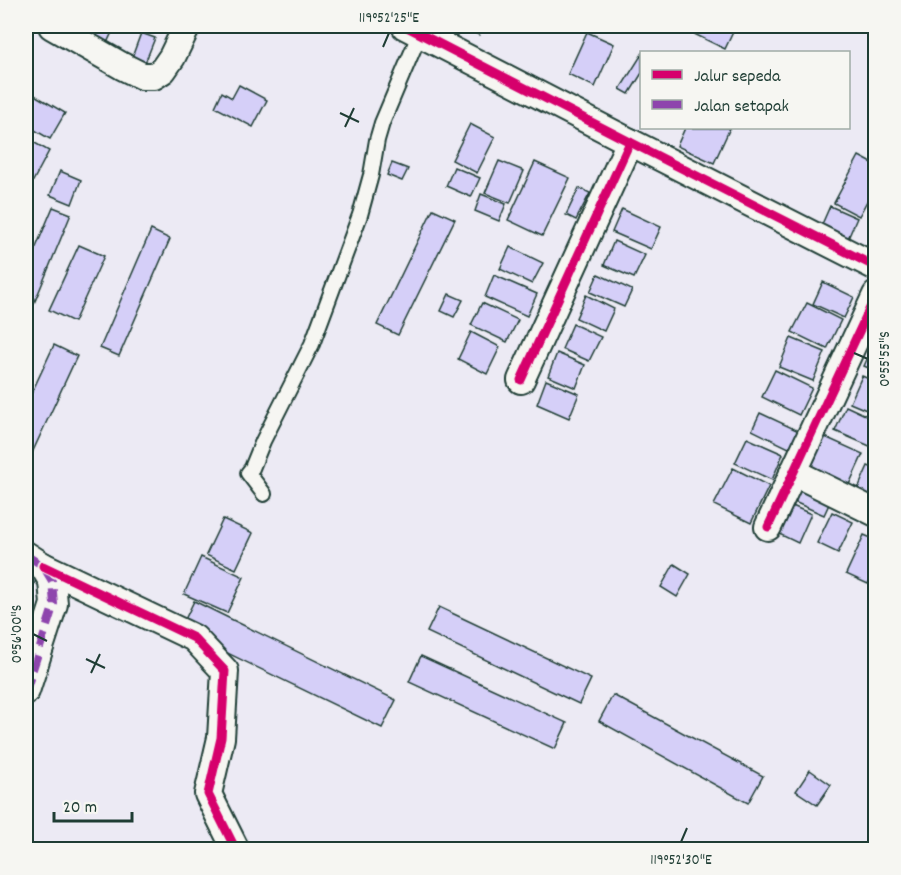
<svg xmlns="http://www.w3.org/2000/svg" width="901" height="875" viewBox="0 0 901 875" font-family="Dekko,sans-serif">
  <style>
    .building { fill: #d5cff8; stroke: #1f3d34; stroke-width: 1.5 }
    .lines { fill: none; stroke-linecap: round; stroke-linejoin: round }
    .lane-casing { stroke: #1f3d34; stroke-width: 18 }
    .street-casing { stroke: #1f3d34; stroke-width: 30 }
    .lane { stroke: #f6f6f2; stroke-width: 14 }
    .street { stroke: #f6f6f2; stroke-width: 26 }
    .quiet { stroke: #8e44ad; stroke-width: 8; stroke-dasharray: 15 8; stroke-linecap: butt }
    .cycleway-casing { stroke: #f6f6f2; stroke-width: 13 }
    .cycleway { stroke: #d6006c; stroke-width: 9 }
    .ticks { fill: none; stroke: #1f3d34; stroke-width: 2 }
    .neatline { fill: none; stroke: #1f3d34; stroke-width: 2 }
    .ticks-label { font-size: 15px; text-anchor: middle; fill: #1f3d34 }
  </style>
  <rect width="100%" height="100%" fill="#eceaf4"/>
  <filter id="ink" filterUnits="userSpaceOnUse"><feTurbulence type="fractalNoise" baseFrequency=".0167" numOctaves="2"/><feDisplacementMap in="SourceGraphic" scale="12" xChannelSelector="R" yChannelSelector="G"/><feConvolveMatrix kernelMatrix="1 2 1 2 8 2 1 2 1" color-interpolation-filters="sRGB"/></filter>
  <g filter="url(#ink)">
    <g class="building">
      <path d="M86 26H115L106 45 82 34Z"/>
      <path d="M461 26H484L479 35Z"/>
      <path d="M681 26H724L734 30 725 49 680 27Z"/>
      <path d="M587 32 614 44 595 87 568 74Z"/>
      <path d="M141 33 155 38 141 73 128 68Z"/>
      <path d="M642 54V73L629 94 620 89Z"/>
      <path d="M239 85 267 100 253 127 215 107 222 92 232 98Z"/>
      <path d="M26 90 65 113 50 139 26 125Z"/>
      <path d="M470 124 495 137 477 173 452 160Z"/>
      <path d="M685 128H730L714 163 677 146Z"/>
      <path d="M26 138 49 151 32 183 26 179Z"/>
      <path d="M859 156 876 165V184L859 216 834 203Z"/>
      <path d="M499 161 524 171 510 203 485 193Z"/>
      <path d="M535 162 570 178 542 236 508 220Z"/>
      <path d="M392 163 408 169 402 181 387 175Z"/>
      <path d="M454 167 480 178 471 197 446 186Z"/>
      <path d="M60 171 81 180 72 204 50 195Z"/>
      <path d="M579 188 590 193 576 220 566 215Z"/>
      <path d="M481 194 506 204 499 221 475 211Z"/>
      <path d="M830 206 857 218 846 243 819 231Z"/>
      <path d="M53 207 71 214 28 318 26 317V271Z"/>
      <path d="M433 209 455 219 398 335 377 325Z"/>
      <path d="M622 209 661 227 651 249 612 232Z"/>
      <path d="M151 230 170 239 119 356 100 348Z"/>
      <path d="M614 241 645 255 634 278 604 265Z"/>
      <path d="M79 245 104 256 74 322 49 310Z"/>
      <path d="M510 247 543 263 532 284 500 269Z"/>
      <path d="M598 274 632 290 624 307 590 292Z"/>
      <path d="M494 275 537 294 527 316 485 297Z"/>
      <path d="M823 282 854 297 844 318 813 304Z"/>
      <path d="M449 294 463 300 454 317 441 311Z"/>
      <path d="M586 295 614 309 604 331 576 318Z"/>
      <path d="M482 303 518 320 507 342 471 325Z"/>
      <path d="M807 303 841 320 827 349 792 332Z"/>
      <path d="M573 324 601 337 589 361 562 349Z"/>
      <path d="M471 332 500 347 487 374 458 359Z"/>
      <path d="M791 338 825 352 813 381 779 367Z"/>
      <path d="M874 344 876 345V371L864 366Z"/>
      <path d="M54 345 77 356 26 466V405Z"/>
      <path d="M557 353 585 365 576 388 548 376Z"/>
      <path d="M775 370 812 388 799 415 762 397Z"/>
      <path d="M862 376 876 382V414L850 403Z"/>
      <path d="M546 380 579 394 569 418 537 404Z"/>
      <path d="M846 406 876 420V439L872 447 835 431Z"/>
      <path d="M760 413 803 433 795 451 752 430Z"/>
      <path d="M823 436 863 454 847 489 806 470Z"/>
      <path d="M747 438 783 454 772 480 735 463Z"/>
      <path d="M868 466 876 469V502L856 493Z"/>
      <path d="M733 468 769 486 751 523 714 505Z"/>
      <path d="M797 488 830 502 824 515 792 501Z"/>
      <path d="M790 505 811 514 798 543 777 533Z"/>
      <path d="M832 512 853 522 838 553 817 543Z"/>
      <path d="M223 519 253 533 236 569 206 555Z"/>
      <path d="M864 535 876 540V568L868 584 846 574Z"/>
      <path d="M201 557 244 577 227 613 184 594Z"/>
      <path d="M674 564 690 574 677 597 661 587Z"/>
      <path d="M26 572 37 577 27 600 26 599Z"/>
      <path d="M194 601 396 700 382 728 180 630Z"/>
      <path d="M439 607 591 679 579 704 427 632Z"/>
      <path d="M421 656 567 723 555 749 409 682Z"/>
      <path d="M613 695 763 776 748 803 599 721Z"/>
      <path d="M810 770 831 785 817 805 796 791Z"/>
    </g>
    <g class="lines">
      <g class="lane-casing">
        <path id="lane" d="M264 494 248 473 252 468 263 441 312 344 360 215 371 175 377 140 382 123 420 33"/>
      </g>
      <g class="street-casing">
        <g id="street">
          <path d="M52 26 122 66 142 76H154L163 70 172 57 187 26"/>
          <path d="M405 26 630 142 876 267"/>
          <path d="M521 380 630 142"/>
          <path d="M793 472 876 513"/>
          <path d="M768 527 876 295"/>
          <path d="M26 555 43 566 52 581 54 604 26 691"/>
          <path d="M43 566 194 638 225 671 221 738 208 794 236 850"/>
        </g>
      </g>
      <use href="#lane" class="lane"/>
      <use href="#street" class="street"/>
      <path class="quiet" d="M26 555 43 566 52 581 54 604 26 691"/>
      <g class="cycleway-casing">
        <g id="cycleway">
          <path d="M405 26 630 142 876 267"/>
          <path d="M521 380 630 142"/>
          <path d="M768 527 876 295"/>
          <path d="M43 566 194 638 225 671 221 738 208 794 236 850"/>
        </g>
      </g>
      <use href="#cycleway" class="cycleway"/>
    </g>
  </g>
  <path class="ticks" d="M383 47 389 33M340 113 359 122M345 127 354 108M854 353 868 359M33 634 47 641M86 659 105 668M91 673 100 654M681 842 687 828"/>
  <rect width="901" height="875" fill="none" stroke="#f6f6f2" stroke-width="66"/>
  <rect x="640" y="51" width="210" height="78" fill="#f6f6f2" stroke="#a0aca6" stroke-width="1.5"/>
  <rect x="652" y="70" width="30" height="9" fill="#d6006c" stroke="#a0aca6" stroke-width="1.5"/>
  <text x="694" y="81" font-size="18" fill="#1f3d34">Jalur sepeda</text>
  <rect x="652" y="100" width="30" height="9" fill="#8e44ad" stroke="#a0aca6" stroke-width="1.5"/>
  <text x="694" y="111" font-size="18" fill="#1f3d34">Jalan setapak</text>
  <path d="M54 812v9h78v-9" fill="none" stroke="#1f3d34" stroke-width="3"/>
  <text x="63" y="812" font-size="18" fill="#1f3d34" stroke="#f6f6f2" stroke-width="4.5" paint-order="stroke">20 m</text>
  <rect x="33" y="33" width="835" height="809" class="neatline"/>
  <g class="ticks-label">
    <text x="389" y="22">119°52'25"E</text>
    <text transform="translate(884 359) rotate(-90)" y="5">0°55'55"S</text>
    <text transform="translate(16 634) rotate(-90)" y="5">0°56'00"S</text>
    <text x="681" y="864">119°52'30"E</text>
  </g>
</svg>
